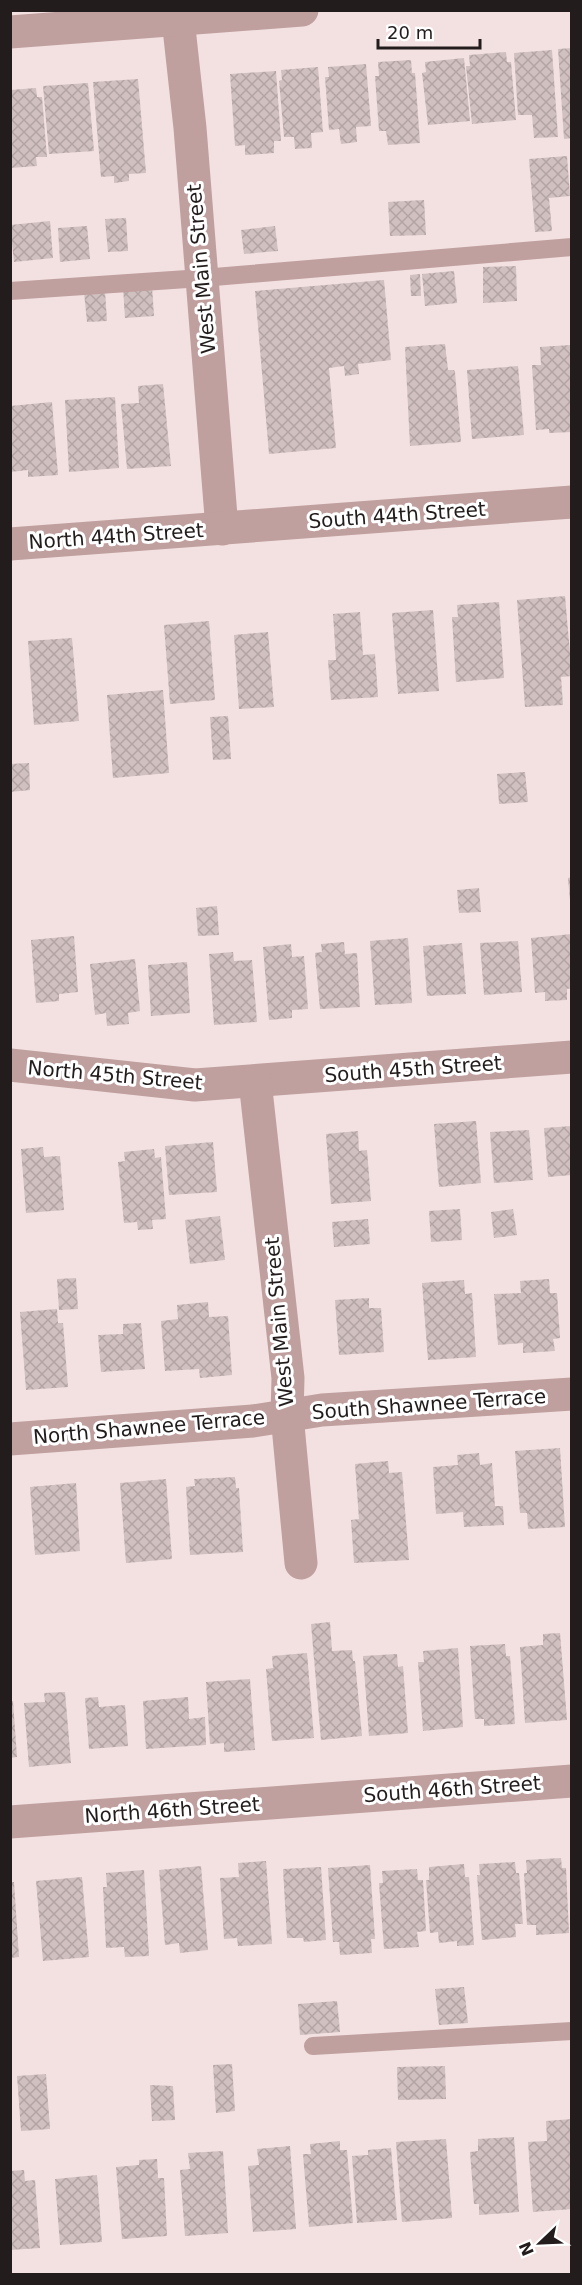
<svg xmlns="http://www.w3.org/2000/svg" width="582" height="2285" viewBox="0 0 582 2285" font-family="'DejaVu Sans',sans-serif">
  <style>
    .building { fill: url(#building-cross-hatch) }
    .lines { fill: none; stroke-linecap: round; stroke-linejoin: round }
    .service { stroke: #c09f9f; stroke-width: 18 }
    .minor { stroke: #c09f9f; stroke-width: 33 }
    .labels { text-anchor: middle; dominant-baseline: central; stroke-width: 6; stroke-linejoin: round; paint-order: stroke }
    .street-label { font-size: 20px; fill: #221c1c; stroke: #fff }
  </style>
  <defs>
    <pattern id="building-cross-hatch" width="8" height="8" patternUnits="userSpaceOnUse" patternTransform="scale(1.5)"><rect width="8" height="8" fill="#d1c0c0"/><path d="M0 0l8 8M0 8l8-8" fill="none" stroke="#b3a4a4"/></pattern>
  </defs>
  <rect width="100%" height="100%" fill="#f3e1e1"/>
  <g class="building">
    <path d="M572 48V138L564 139 558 49Z"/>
    <path d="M552 50 558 137 534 138 532 115H518L514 53Z"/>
    <path d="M506 52 507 62H511L516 120 472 124 466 66H470L469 55Z"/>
    <path d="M464 58 470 121 428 125 422 73 426 72 425 62Z"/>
    <path d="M411 60 412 73H415L420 143 388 145 386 131H379L375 76H379L378 62Z"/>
    <path d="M366 64 371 126 356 127 357 142 341 144 339 129 329 130 325 77H329L328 67Z"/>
    <path d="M318 67 323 132 311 133 312 148 295 149 294 137H284L279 81 282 80 281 70Z"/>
    <path d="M276 71 281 141H274V153L245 155V145L235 146 230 74Z"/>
    <path d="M138 79 146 173 129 174V181L114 183V176L101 177 93 82Z"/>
    <path d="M88 83 94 151 49 154 43 86Z"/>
    <path d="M36 88 37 97H42L47 157H36L37 166 10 168V90Z"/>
    <path d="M567 156 570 196 549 198 552 231 535 232 529 159Z"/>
    <path d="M424 200 426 235 390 236 388 202Z"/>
    <path d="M126 218 128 251 108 252 105 219Z"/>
    <path d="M50 221 53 258 14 262 10 225Z"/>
    <path d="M87 226 90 259 60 262 58 228Z"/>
    <path d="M275 226 278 251 244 254 241 230Z"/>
    <path d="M516 266 517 301 483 303V267Z"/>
    <path d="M454 271 457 303 425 306 422 274Z"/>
    <path d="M420 274 421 296H411L410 275Z"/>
    <path d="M384 280 391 360 358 364 359 374 345 376 344 366 329 368 336 448 269 454 255 291Z"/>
    <path d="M152 286 154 316 125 318 123 288Z"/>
    <path d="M105 291 107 321 87 322 84 292Z"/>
    <path d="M445 344 448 370H454L455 372 461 442 410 446 405 347Z"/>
    <path d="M570 345 572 432 549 433V429L536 430 532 365H541L540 347Z"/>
    <path d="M518 366 524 435 472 439 467 370Z"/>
    <path d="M163 384 171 466 127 469 121 404 139 403 138 386Z"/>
    <path d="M115 397 119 468 69 472 65 400Z"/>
    <path d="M52 402 58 475 28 477V470L10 472V406Z"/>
    <path d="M565 596 572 676 561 677 563 705 525 707 517 600Z"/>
    <path d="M499 602 504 678 456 682 452 617H458L457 605Z"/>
    <path d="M433 610 439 691 398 694 392 613Z"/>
    <path d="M360 612 363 655 375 654 378 697 331 700 328 660H336L333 614Z"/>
    <path d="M209 621 215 700 170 704 164 625Z"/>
    <path d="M268 632 274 707 239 709 234 635Z"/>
    <path d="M72 638 79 721 34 725 28 641Z"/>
    <path d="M163 690 169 773 113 778 107 695Z"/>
    <path d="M228 716 231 759 213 760 210 717Z"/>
    <path d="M29 763 30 790 10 792V764Z"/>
    <path d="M525 772 528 802 499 804 497 774Z"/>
    <path d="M572 877V900L570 901 568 878Z"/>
    <path d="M479 888 481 912 459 913 457 890Z"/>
    <path d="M217 906 219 935 198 936 196 908Z"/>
    <path d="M572 934V988L567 989V1000L545 1001V992L535 993 531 938Z"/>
    <path d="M74 936 78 992 59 994V1001L36 1003 31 940Z"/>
    <path d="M408 938 412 1003 375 1005 370 941Z"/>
    <path d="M518 941 522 992 484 995 480 943Z"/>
    <path d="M344 942 345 954 357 953 360 1007 320 1009 315 953 322 952 321 944Z"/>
    <path d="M462 943 466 994 427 996 423 946Z"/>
    <path d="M291 944 292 957 304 956 308 1009 292 1010V1018L269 1020 263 947Z"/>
    <path d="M233 952 234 961 252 960 257 1022 214 1025 209 954Z"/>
    <path d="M135 959 140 1011 128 1013 129 1024 107 1026 106 1013 95 1015 90 964Z"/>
    <path d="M187 962 190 1013 151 1016 148 965Z"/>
    <path d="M476 1121 481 1183 439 1187 434 1124Z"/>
    <path d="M572 1126V1175L548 1177 544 1128Z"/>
    <path d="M529 1130 533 1180 494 1183 490 1132Z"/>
    <path d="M358 1131 359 1151 367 1150 371 1201 331 1204 326 1134Z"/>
    <path d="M213 1142 217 1192 169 1195 165 1146Z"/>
    <path d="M43 1147 44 1157 60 1156 64 1210 26 1213 21 1149Z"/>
    <path d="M154 1149 155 1158 161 1157 166 1219 152 1220 153 1229 138 1230 137 1222 124 1223 118 1162 125 1161 124 1152Z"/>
    <path d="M460 1209 462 1240 431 1242 429 1211Z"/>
    <path d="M513 1209 517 1235 494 1238 491 1212Z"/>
    <path d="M220 1216 225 1260 190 1264 185 1220Z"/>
    <path d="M368 1219 370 1244 334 1247 332 1222Z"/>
    <path d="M76 1278 78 1309 59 1310 57 1279Z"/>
    <path d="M549 1279 550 1293H557L560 1338 553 1339 555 1351 523 1353V1343L498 1345 494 1294 521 1293 520 1281Z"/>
    <path d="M464 1280 465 1294 472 1293 476 1357 428 1360 422 1283Z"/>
    <path d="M369 1298V1308H381L384 1352 339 1355 335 1300Z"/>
    <path d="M208 1302 209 1317 228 1316 232 1375 200 1378 199 1369 165 1371 161 1321 178 1319 177 1305Z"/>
    <path d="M57 1309 58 1323H63L68 1387 26 1390 20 1312Z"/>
    <path d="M141 1323 145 1369 101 1372 98 1335 123 1334V1324Z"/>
    <path d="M560 1448 565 1527 528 1529 527 1513H520L515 1451Z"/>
    <path d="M479 1453 480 1465 492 1463 495 1506H503L504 1525 464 1527 463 1512 436 1514 433 1467 458 1465 457 1455Z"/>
    <path d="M388 1461 389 1473 402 1472 409 1560 354 1563 351 1520 359 1519 355 1464Z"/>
    <path d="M235 1477 236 1488H239L243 1552 190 1555 186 1487 195 1486 194 1479Z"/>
    <path d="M166 1479 172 1559 126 1563 120 1483Z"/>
    <path d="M76 1483 80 1551 35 1555 30 1487Z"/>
    <path d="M330 1622 332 1651 352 1650 353 1661H355L362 1736 321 1740 311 1624Z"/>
    <path d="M560 1633 567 1720 525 1723 520 1647 543 1645V1634Z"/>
    <path d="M505 1644 506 1656H510L515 1724 484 1726V1719H475L470 1646Z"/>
    <path d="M458 1648 463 1727 423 1731 418 1662H424L423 1651Z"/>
    <path d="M307 1653 314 1738 272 1741 266 1669 273 1668 272 1656Z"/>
    <path d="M397 1654 398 1667 403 1666 408 1733 369 1736 363 1656Z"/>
    <path d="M250 1679 255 1750 224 1752V1743L210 1744 206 1682Z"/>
    <path d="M65 1692 71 1763 29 1767 24 1703 45 1702 44 1693Z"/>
    <path d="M98 1697 99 1707 125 1705 128 1746 89 1749 85 1698Z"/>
    <path d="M188 1697 189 1719 205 1717 206 1745 146 1749 143 1701Z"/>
    <path d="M10 1701H13L17 1757 10 1758Z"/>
    <path d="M561 1858 562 1868H566L569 1933 536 1935V1925H527L524 1873H527L526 1860Z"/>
    <path d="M266 1861 272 1944 238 1946 237 1938 224 1939 220 1878 239 1877 238 1863Z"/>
    <path d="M515 1862 516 1873H519L523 1924H515L516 1937 482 1940 477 1875H480L479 1864Z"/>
    <path d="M464 1864 465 1877H469L474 1945 457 1946V1941L439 1943 438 1932 430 1933 426 1880H429V1867Z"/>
    <path d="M370 1865 375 1939H371L372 1953 340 1955 339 1942H333L328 1868Z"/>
    <path d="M201 1866 208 1950 180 1953 179 1943 165 1945 159 1870Z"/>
    <path d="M321 1867 326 1940 304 1942 303 1938H287L283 1869Z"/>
    <path d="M417 1869 418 1880H423L426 1931 417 1932 419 1947 384 1949 379 1883H383L382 1871Z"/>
    <path d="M144 1870 149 1956 125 1957 124 1947 106 1948 103 1887H107L106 1873Z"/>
    <path d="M82 1877 89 1957 43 1961 36 1881Z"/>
    <path d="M10 1882H14L19 1957 10 1958Z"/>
    <path d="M464 1987 468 2023 439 2025 435 1989Z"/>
    <path d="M337 2001 340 2032 300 2035 298 2004Z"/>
    <path d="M232 2064 235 2111 216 2113 213 2065Z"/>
    <path d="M445 2066 446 2099 398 2100 397 2067Z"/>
    <path d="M46 2074 50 2129 21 2131 17 2076Z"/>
    <path d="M150 2085 173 2086 175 2120 152 2121Z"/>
    <path d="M572 2119V2209L533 2212 528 2142 547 2141 546 2121Z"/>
    <path d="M514 2137 519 2212 479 2215V2204H474L470 2152 478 2151V2139Z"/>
    <path d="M446 2139 452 2218 402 2222 396 2142Z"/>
    <path d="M340 2141V2150H347L353 2223 309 2227 303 2154H311L310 2144Z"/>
    <path d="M290 2146 296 2229 253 2232 248 2166 259 2165 257 2149Z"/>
    <path d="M391 2148 397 2220 357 2223 352 2156 368 2155V2150Z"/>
    <path d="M223 2151 228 2233 185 2236 180 2170 190 2169 188 2153Z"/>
    <path d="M157 2159 158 2178H164L167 2236 122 2239 116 2167 139 2165V2160Z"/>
    <path d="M24 2170 25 2181 35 2180 40 2248 10 2250V2171Z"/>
    <path d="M97 2175 102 2242 60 2245 55 2179Z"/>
  </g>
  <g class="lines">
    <g class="service">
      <path d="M10 291 202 278 572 247"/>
      <path d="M313 2046 572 2031"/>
    </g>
    <g class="minor">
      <path d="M177 10 190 128 222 529"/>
      <path d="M10 32 302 10"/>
      <path d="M10 544 572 502"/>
      <path d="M10 1065 195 1085 572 1057"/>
      <path d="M255 1081 288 1378 287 1415 301 1563"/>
      <path d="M10 1439 253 1421 322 1410 572 1394"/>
      <path d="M10 1822 572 1781"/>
    </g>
  </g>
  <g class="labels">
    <g class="street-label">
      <text transform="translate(201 269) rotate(-95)">West Main Street</text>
      <text transform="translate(397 515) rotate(-4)">South 44th Street</text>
      <text transform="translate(116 536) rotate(-4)">North 44th Street</text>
      <text transform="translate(413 1069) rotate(-4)">South 45th Street</text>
      <text transform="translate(115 1075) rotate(5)">North 45th Street</text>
      <text transform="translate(279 1322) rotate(-95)">West Main Street</text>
      <text transform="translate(429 1404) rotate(-4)">South Shawnee Terrace</text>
      <text transform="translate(149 1427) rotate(-5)">North Shawnee Terrace</text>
      <text transform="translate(452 1789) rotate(-4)">South 46th Street</text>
      <text transform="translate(172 1810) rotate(-4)">North 46th Street</text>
    </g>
  </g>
  <rect width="582" height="2285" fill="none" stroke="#221c1c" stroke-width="24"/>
  <g transform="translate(540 2243) rotate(247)" stroke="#ffffff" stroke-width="4.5" paint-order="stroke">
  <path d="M0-4.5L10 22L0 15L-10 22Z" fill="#221c1c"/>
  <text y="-9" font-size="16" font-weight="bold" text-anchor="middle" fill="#221c1c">N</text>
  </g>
  <path d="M378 39v9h102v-9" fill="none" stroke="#221c1c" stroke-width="3"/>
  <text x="387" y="39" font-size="18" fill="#221c1c" stroke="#ffffff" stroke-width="4.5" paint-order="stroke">20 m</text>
</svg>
